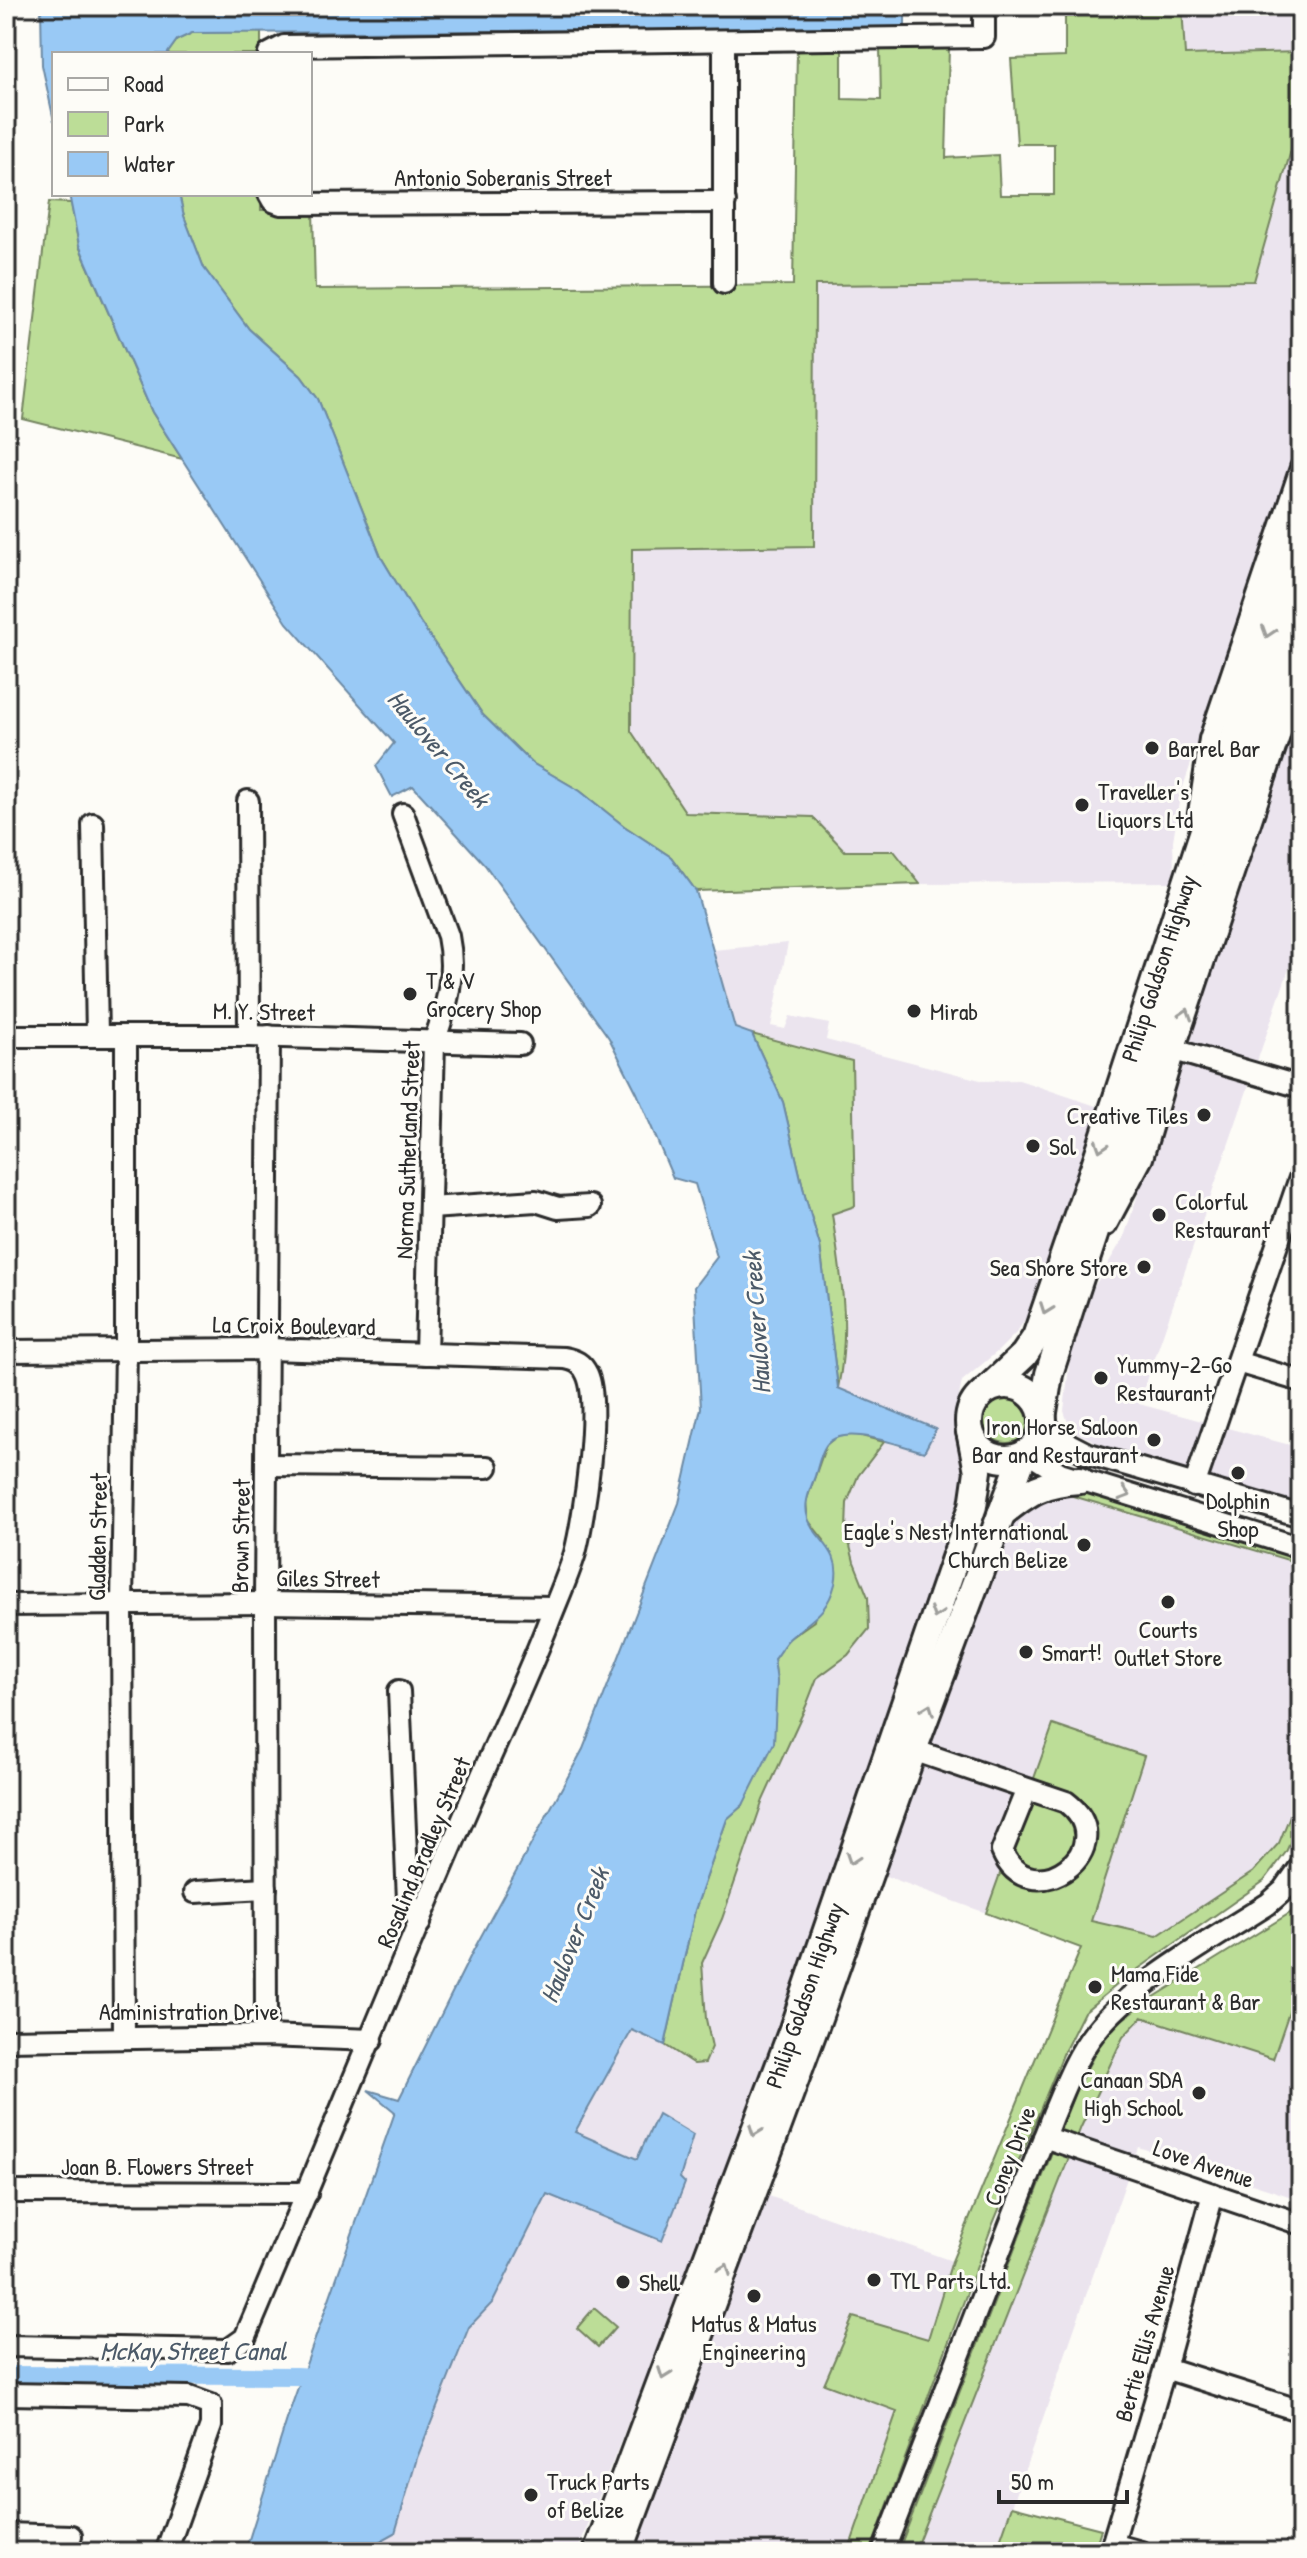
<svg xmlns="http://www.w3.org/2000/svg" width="1307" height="2558" viewBox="0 0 1307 2558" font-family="'Patrick Hand',sans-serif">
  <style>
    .built { fill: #ebe4ee }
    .green { fill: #bcdd97; stroke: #748461; stroke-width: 2 }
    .water { fill: #99c9f5; stroke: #6d8aa4; stroke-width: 2 }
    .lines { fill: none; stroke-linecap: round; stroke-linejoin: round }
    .canal { stroke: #99c9f5; stroke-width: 18 }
    .minor-casing { stroke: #2b2b2b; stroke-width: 26 }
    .major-casing { stroke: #2b2b2b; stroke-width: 32 }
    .minor { stroke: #fdfcf7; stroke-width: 20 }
    .major { stroke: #fdfcf7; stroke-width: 26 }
    .oneway { stroke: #9e9e9b }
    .poi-dot { fill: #2b2b2b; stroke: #fdfcf7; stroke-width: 3 }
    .labels { text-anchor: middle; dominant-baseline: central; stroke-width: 6; stroke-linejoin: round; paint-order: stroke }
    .street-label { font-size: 24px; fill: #2b2b2b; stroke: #fdfcf7 }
    .poi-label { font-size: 24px; fill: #2b2b2b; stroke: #fdfcf7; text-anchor: start }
    .water-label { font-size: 26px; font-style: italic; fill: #4c5a68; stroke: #fdfcf7 }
  </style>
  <rect width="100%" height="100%" fill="#fdfcf7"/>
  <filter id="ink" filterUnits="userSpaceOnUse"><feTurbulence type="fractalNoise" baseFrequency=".0125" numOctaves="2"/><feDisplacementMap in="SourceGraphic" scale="16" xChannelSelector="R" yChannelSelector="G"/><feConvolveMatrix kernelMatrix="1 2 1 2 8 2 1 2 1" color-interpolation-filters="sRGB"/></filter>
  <g filter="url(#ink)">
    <g class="built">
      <path d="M1182 6H1301V52L1185 55Z"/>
      <path d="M1301 115V436L1180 796 1173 841 1174 874 1172 882 920 884 894 851H845L813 817 686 813 631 731 632 549 814 546V285L1254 281Z"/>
      <path d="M1301 697V934L1139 1404 1301 1448V1504L1098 1443 1070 1429 1064 1411 1072 1340 1094 1287 1124 1237Z"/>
      <path d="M788 943 771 1026 785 1029 790 1016 829 1024 826 1040 984 1081 1019 1080 1099 1107 1059 1231 1027 1316 1017 1332 998 1351 962 1381 956 1412 967 1460 964 1485 912 1651 810 1942 665 2329 577 2552H379L373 2545 395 2533 417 2458 469 2327 493 2302 547 2194 662 2241 638 2159 575 2132 632 2030 665 2045 694 2064 712 2047 706 2019 702 1963 722 1919 763 1800 806 1707 817 1678 848 1655 854 1562 846 1530 847 1503 858 1476 884 1442 923 1452 936 1429 838 1388 844 1357 846 1311 832 1214 852 1061 735 1028 713 950Z"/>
      <path d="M1046 1488 1301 1564V1788L1296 1804 1279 1843 1253 1872 1157 1936 1090 1921 1144 1757 1053 1725 986 1913 883 1875 1010 1517Z"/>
      <path d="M1301 1977V2200L1138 2147 996 2552H914L1081 2127 1123 2037 1142 2017 1273 2059Z"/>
      <path d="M766 2195 952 2261 928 2340 825 2384 898 2411 848 2552H632Z"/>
    </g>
    <g class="green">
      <path d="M1065 6H1182L1185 55 1301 52V115L1254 281 815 285 814 546 632 549 631 731 686 813 813 817 845 851H894L920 884 696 891 671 857 624 826 580 791 532 763 483 715 420 622 381 557 318 399 301 376 249 329 204 268 184 216 179 194H261V210H313L315 289 793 285 797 48H842V99L881 100 880 47H949L946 158 998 155 1000 195H1054V144H1017L1011 59 1065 57Z"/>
      <path d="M261 32V54H167L177 40 192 33Z"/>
      <path d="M49 202 71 203 79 246 152 412 182 459 23 419Z"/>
      <path d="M752 1034 852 1061 855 1206 832 1214C841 1277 851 1325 838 1388L820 1246 805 1196 783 1102Z"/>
      <circle cx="1007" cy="1419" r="24"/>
      <path d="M850 1433 884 1442 858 1476 847 1503 846 1530 854 1562 868 1597 869 1629 848 1655 817 1678 806 1706 763 1800 722 1919 702 1963 706 2019 712 2047 705 2063 694 2064 665 2045 695 1910 727 1819 743 1805 777 1682 774 1659 787 1640 814 1621 824 1540 808 1520 806 1502 826 1445 836 1437Z"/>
      <path d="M1046 1488 1092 1492 1301 1556V1564Z"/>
      <path d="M1053 1725 1144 1756 1091 1921 1157 1936 1253 1872 1279 1843 1301 1788V1819L1286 1852 1264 1881 1124 1979 1084 2012 1064 2052 992 2226 870 2552H848L897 2411 824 2384 853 2317 928 2339 952 2261 1081 1948 986 1913Z"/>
      <path d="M1301 1899V1977L1273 2059 1142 2017 1123 2037 1081 2127 914 2552H898L1077 2087 1107 2031 1146 2002 1290 1913Z"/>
      <path d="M594 2308 616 2327 598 2347 577 2328Z"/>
      <path d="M1012 2506 1101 2529 1094 2552H996Z"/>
    </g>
    <g class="water">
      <path d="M41 6H905V28L192 33 177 40 167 54H54V121L42 65Z"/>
      <path d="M69 194H179L184 216 204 268 249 329 301 376 318 399 381 557 420 622 483 715 532 763 580 791 624 826 671 857 696 891 735 1028 752 1034 783 1102 805 1196 820 1246 838 1388 936 1429 924 1452C900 1446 840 1421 825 1447 820 1455 818 1467 815 1476 810 1490 803 1503 808 1518 815 1541 843 1549 835 1584 827 1615 809 1620 789 1639 783 1645 779 1653 774 1659L777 1682 774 1743 743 1805 727 1819 695 1910 665 2045 632 2030 575 2132 637 2159 658 2114 693 2135 680 2178 685 2183 662 2241 547 2194 493 2302 469 2327 417 2458 395 2533 373 2545 368 2552H245L289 2413 395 2112 368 2090 399 2099 473 1951 583 1749 679 1503 701 1408 694 1287 717 1257 695 1184 673 1178 637 1093 609 1038 485 865 413 786 392 797 376 766 394 743 287 623 152 412 79 245Z"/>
    </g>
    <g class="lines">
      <path class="canal" d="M6 2375 296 2376 312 2377 326 2383"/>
      <g class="minor-casing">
        <g id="minor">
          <path d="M724 41V283"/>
          <path d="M269 54 284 46 984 37V6"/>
          <path d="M269 194 273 201 281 204 725 202"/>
          <path d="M248 801 249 1036"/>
          <path d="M403 814 448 936C456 974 447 1006 434 1042L426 1354"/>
          <path d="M1198 820 1210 739 1301 468"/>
          <path d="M93 824 97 1035"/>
          <path d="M6 1036H249L520 1044"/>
          <path d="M1174 1050 1301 1087"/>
          <path d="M430 1208 536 1201 558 1208 590 1206"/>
          <path d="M1106 1225 1142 1158 1174 1050 1301 670"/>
          <path d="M6 1351 268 1349 564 1358C575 1360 582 1363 587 1374 601 1404 584 1519 575 1553 568 1576 558 1598 549 1621 525 1683 496 1742 470 1803 393 1981 321 2160 245 2338L228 2350 6 2346"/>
          <path d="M1237 1362 1301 1381"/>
          <path d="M1044 1423 1059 1439 1086 1453 1301 1516"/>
          <path d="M1028 1453 1060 1473 1301 1548"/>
          <path d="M267 1465 487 1467"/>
          <path d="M1194 1486 1301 1175"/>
          <path d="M6 1605 265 1603 554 1607"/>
          <path d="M399 1691 408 1900 420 1923"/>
          <path d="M913 1750 1066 1802C1126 1847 1030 1918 1002 1851L1027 1789"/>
          <path d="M195 1892 266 1888"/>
          <path d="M266 2036 265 1603 269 1036"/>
          <path d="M124 2037 122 1605 126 1349V1037"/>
          <path d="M6 2040 266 2036 372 2040"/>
          <path d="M1044 2137 1301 2224"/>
          <path d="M6 2192 307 2193"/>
          <path d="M1165 2368 1301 2411"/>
          <path d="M6 2394 189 2397 211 2405V2426L166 2552"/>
          <path d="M6 2534 71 2536"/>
          <path d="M1112 2544 1141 2552"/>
          <path d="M883 2552 1053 2114C1065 2086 1076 2056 1095 2032 1134 1982 1214 1939 1268 1904L1284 1890 1301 1866"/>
          <path d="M1110 2552 1165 2368 1213 2194"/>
        </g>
      </g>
      <g class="major-casing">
        <g id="major">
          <circle cx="1006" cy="1422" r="37"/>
          <path d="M988 1389 1024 1355 1036 1337 1095 1165 1301 532"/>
          <path d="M1043 1412 1049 1374 1072 1302 1301 608"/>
          <path d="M1001 1514C1029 1491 1043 1482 1080 1480"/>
          <path d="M597 2552 793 2029 973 1506 978 1471 970 1431"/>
          <path d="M619 2552 818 2018 913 1750 1023 1456"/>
        </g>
      </g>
      <use href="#minor" class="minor"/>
      <use href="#major" class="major"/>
    </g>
    <defs><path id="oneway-chevron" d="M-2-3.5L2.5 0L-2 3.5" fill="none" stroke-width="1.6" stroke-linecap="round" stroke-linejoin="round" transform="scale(2)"/></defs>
    <g class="oneway">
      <use href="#oneway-chevron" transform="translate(1268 632) rotate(108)"/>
      <use href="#oneway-chevron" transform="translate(1186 1014) rotate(-72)"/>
      <use href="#oneway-chevron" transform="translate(1101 1146) rotate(108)"/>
      <use href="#oneway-chevron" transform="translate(1046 1309) rotate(110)"/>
      <use href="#oneway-chevron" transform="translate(1125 1494) rotate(17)"/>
      <use href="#oneway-chevron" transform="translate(936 1613) rotate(109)"/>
      <use href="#oneway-chevron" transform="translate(928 1709) rotate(-70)"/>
      <use href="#oneway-chevron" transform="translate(852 1859) rotate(109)"/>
      <use href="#oneway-chevron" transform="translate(755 2131) rotate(110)"/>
      <use href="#oneway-chevron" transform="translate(725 2269) rotate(-69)"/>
      <use href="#oneway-chevron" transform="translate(664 2374) rotate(110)"/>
    </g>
  </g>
  <g class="poi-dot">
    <circle cx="1152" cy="748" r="8"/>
    <circle cx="1082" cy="805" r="8"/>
    <circle cx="410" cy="994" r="8"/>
    <circle cx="914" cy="1011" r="8"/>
    <circle cx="1204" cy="1115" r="8"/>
    <circle cx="1033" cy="1146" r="8"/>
    <circle cx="1159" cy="1215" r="8"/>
    <circle cx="1144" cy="1267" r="8"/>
    <circle cx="1101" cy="1378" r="8"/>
    <circle cx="1154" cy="1440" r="8"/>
    <circle cx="1238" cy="1473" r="8"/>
    <circle cx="1084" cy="1545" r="8"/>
    <circle cx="1168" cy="1602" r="8"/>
    <circle cx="1026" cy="1652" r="8"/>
    <circle cx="1095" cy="1987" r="8"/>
    <circle cx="1199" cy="2093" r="8"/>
    <circle cx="874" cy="2280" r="8"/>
    <circle cx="623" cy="2282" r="8"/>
    <circle cx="754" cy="2296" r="8"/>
    <circle cx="531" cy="2495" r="8"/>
  </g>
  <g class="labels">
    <g class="street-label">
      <text x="503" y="177">Antonio Soberanis Street</text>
      <text transform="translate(1158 968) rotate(-72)">Philip Goldson Highway</text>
      <text transform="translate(264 1011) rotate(1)">M. Y. Street</text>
      <text transform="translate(407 1150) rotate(-88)">Norma Sutherland Street</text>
      <text transform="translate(294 1325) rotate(1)">La Croix Boulevard</text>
      <text transform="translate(240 1536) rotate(-89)">Brown Street</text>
      <text transform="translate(97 1537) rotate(-89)">Gladden Street</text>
      <text transform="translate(328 1578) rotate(1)">Giles Street</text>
      <text transform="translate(423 1852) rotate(-67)">Rosalind Bradley Street</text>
      <text transform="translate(804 1995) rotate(-71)">Philip Goldson Highway</text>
      <text x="189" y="2011">Administration Drive</text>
      <text transform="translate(1009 2156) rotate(-69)">Coney Drive</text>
      <text transform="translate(1204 2163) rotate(19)">Love Avenue</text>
      <text x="157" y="2166">Joan B. Flowers Street</text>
      <text transform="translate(1144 2343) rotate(-74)">Bertie Ellis Avenue</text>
    </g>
    <g class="poi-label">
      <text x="1168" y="748">Barrel Bar</text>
      <text x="1098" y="791">Traveller's<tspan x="1098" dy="28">Liquors Ltd</tspan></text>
      <text x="426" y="980">T &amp; V<tspan x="426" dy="28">Grocery Shop</tspan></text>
      <text x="930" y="1011">Mirab</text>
      <text x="1188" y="1115" text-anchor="end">Creative Tiles</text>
      <text x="1049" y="1146">Sol</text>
      <text x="1175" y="1201">Colorful<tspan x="1175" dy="28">Restaurant</tspan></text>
      <text x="1128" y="1267" text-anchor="end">Sea Shore Store</text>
      <text x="1117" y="1364">Yummy-2-Go<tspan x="1117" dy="28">Restaurant</tspan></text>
      <text x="1138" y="1426" text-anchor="end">Iron Horse Saloon<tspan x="1138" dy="28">Bar and Restaurant</tspan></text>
      <text x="1238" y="1500" text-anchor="middle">Dolphin<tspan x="1238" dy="28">Shop</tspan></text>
      <text x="1068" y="1531" text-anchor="end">Eagle's Nest International<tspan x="1068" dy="28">Church Belize</tspan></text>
      <text x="1168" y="1629" text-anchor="middle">Courts<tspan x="1168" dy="28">Outlet Store</tspan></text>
      <text x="1042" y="1652">Smart!</text>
      <text x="1111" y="1973">Mama Fide<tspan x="1111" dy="28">Restaurant &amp; Bar</tspan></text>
      <text x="1183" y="2079" text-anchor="end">Canaan SDA<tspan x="1183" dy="28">High School</tspan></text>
      <text x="890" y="2280">TYL Parts Ltd.</text>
      <text x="639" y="2282">Shell</text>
      <text x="754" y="2323" text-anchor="middle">Matus &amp; Matus<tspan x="754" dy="28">Engineering</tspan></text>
      <text x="547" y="2481">Truck Parts<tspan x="547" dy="28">of Belize</tspan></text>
    </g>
    <g class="water-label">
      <text transform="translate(439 748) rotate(50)">Haulover Creek</text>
      <text transform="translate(756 1323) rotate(-94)">Haulover Creek</text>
      <text transform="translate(574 1935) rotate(-68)">Haulover Creek</text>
      <text x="193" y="2350">McKay Street Canal</text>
    </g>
  </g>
  <rect width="1307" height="2558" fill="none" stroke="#fdfcf7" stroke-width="32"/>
  <rect x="16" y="16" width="1275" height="2526" fill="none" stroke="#2b2b2b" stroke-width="3" filter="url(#ink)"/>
  <rect x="52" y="52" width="260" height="144" fill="#fdfcf7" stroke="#a9a8a5" stroke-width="2"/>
  <rect x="68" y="78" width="40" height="12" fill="#fdfcf7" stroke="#a9a8a5" stroke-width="2"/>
  <text x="124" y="92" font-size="24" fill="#2b2b2b">Road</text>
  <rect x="68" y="112" width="40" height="24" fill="#bcdd97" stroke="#a9a8a5" stroke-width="2"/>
  <text x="124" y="132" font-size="24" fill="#2b2b2b">Park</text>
  <rect x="68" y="152" width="40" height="24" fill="#99c9f5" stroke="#a9a8a5" stroke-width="2"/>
  <text x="124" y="172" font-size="24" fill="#2b2b2b">Water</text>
  <path d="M999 2490v12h128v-12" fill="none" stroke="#2b2b2b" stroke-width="4"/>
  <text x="1011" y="2490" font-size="24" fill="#2b2b2b" stroke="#fdfcf7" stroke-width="6" paint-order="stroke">50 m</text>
</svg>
